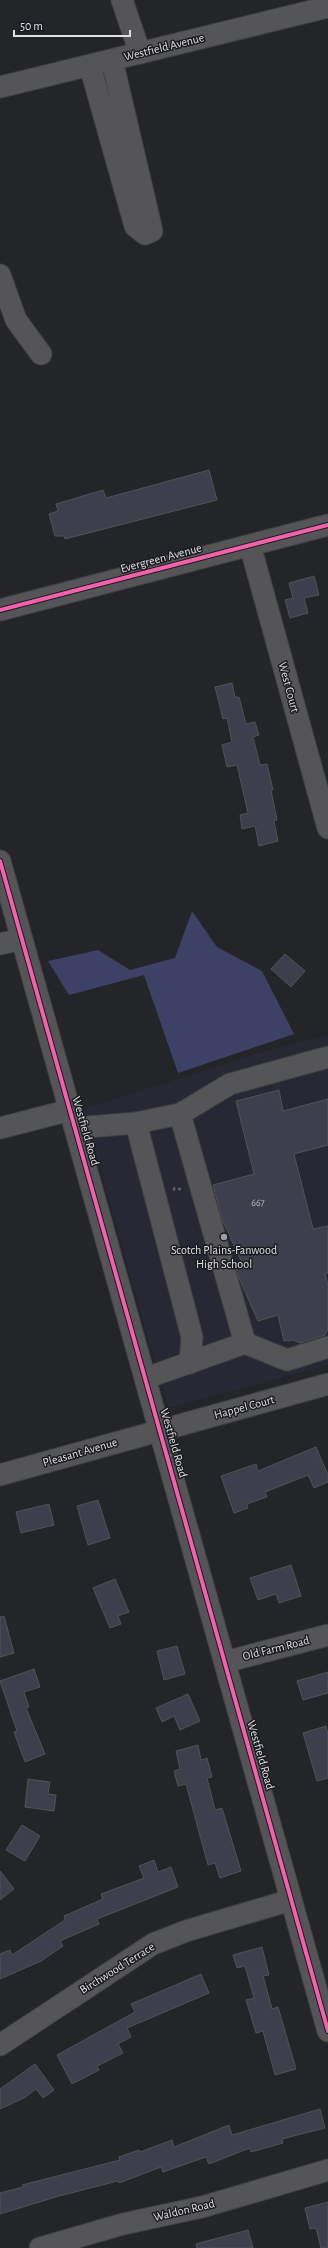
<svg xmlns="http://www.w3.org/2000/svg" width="328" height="2248" viewBox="0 0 328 2248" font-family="'Alegreya Sans',sans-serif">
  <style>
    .built { fill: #272833 }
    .green { fill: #3d4165 }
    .building { fill: #3e3f4c; stroke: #525255 }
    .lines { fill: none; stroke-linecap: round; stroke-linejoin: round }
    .minor-casing { stroke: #404143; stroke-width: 23 }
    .path { stroke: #606063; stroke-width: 2.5; stroke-dasharray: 3 3; stroke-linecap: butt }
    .minor { stroke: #555558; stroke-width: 21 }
    .cycleway-casing { stroke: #1a1b20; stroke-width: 6 }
    .cycleway { stroke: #f560ab; stroke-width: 4 }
    .poi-dot { fill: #9e9fa3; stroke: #1a1b20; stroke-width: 1.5 }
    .labels { text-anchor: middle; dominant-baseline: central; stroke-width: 3; stroke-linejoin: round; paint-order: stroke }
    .number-label { font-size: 10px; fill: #b8b8be }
    .street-label { font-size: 12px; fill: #e0e0e4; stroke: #1a1b20 }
    .poi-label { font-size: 12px; fill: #e0e0e4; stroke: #1a1b20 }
  </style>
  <rect width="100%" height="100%" fill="#242529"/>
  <path class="built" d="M328 1035V1365L168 1408 83 1109 266 1051Z"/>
  <path class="green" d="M192 911 217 947 262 971 294 1034 178 1073 144 975 69 995 48 961 98 950 130 970 175 958Z"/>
  <g class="building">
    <path d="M209 470 217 500 65 539 64 536H55L49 514 58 511 56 504 103 490 106 498Z"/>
    <path d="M314 576 319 595 304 598 308 613 290 618 285 600 293 598 289 583Z"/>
    <path d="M232 683 235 697H239L246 724 255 722 259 735 253 737 260 765 267 764 273 790H271L277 820 274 821 278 841 259 846 255 826 242 829 240 815 248 813 237 765 227 767 222 745 232 742 227 718 223 719 215 687Z"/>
    <path d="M285 954 305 971 291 987 271 969Z"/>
    <path d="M279 1090 283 1111 328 1099V1145L294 1154 313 1229 328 1226V1273L325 1274 328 1285V1330L325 1335 300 1343 293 1340 284 1341 278 1315 258 1321 239 1278 236 1269 244 1267 222 1219 213 1185 254 1174 236 1101Z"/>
    <path d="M316 1447 328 1475V1482L314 1488 308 1475 265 1492 267 1497 247 1504 248 1508 234 1513 221 1476 256 1464 258 1471Z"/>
    <path d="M98 1500 110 1538 88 1545 77 1506Z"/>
    <path d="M49 1504 54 1525 21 1533 16 1512Z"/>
    <path d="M291 1565 301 1596 279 1603 276 1594 258 1600 250 1578Z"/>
    <path d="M115 1579 129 1612 118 1616 121 1624 110 1628 93 1588Z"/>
    <path d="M4 1616 14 1653 0 1657V1617Z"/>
    <path d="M177 1646 185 1674 164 1680 157 1651Z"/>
    <path d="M34 1669 40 1687 24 1692 29 1707 26 1708 45 1754 25 1762 14 1732 17 1731 0 1681Z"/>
    <path d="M328 1672V1693L303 1700 297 1681Z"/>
    <path d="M188 1694 200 1721 180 1730 174 1716 162 1722 156 1708Z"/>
    <path d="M326 1726 328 1735V1778L317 1781 303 1733Z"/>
    <path d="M198 1745 201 1760 207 1758 212 1777 207 1778 215 1810 222 1808 241 1871 220 1878 215 1863 208 1865 186 1784 178 1786 174 1771 180 1769 176 1751Z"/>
    <path d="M28 1779 50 1782 48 1794 56 1795 54 1811 25 1807Z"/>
    <path d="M22 1825 40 1836 25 1861 6 1850Z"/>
    <path d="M154 1860 158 1872 171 1867 178 1887 97 1919 99 1924 60 1941 63 1946 41 1961 0 1979V1954L10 1950 12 1955 65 1920 64 1916 103 1899 101 1894 144 1878 139 1866Z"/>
    <path d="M0 1871 14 1889 0 1900Z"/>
    <path d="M262 1947 269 1975 263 1976 272 2009 278 2007 296 2069 275 2075 263 2031 256 2033 246 2000 254 1998 245 1966 237 1968 233 1955Z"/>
    <path d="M201 1974 209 1993 127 2028 131 2037 118 2044 123 2053 97 2066 99 2070 72 2084 57 2055 135 2012 131 2004Z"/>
    <path d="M35 2064 54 2090 43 2098 36 2089 24 2098 0 2109V2089Z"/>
    <path d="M320 2109 325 2128 282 2139 283 2143 251 2152 250 2148 209 2164 206 2157 163 2172 161 2167 119 2183 118 2181 59 2196 0 2214V2193L23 2187 22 2185 120 2160 119 2157 139 2150 140 2152 172 2140 174 2147 229 2125 232 2135Z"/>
    <path d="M328 2202V2248H321L316 2228 310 2229 305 2208Z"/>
    <path d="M248 2230 253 2248H197L196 2244Z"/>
  </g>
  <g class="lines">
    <g class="minor-casing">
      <g id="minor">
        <path d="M122 0 140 53"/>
        <path d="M90 66 135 226 145 234 152 231 112 60"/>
        <path d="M0 87 328 7"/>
        <path d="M0 275 16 320 41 354"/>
        <path d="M250 545 328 828"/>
        <path d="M0 610 328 525"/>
        <path d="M0 861 328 2031"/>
        <path d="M0 944 22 939"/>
        <path d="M180 1114 245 1343"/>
        <path d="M136 1123 192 1337 190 1363"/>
        <path d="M0 1128 70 1110"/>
        <path d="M75 1128 136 1123 180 1114 230 1084 328 1057"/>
        <path d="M146 1378 245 1343 287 1360 328 1347"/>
        <path d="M0 1475 328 1384"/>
        <path d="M225 1662 328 1635"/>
        <path d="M0 2045 153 1944 186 1931 291 1900"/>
        <path d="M40 2248 123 2224 202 2207 328 2170"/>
      </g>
    </g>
    <path class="path" d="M173 1190 175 1188 184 1190"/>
    <use href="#minor" class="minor"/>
    <g class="cycleway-casing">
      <g id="cycleway">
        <path d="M0 610 328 525"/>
        <path d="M0 861 328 2031"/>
      </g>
    </g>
    <use href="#cycleway" class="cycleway"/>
  </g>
  <circle class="poi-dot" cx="224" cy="1237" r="4"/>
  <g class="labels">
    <g class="number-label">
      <text x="258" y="1203">667</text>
    </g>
    <g class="street-label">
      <text transform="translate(164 47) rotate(-14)">Westfield Avenue</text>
      <text transform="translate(161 558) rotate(-15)">Evergreen Avenue</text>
      <text transform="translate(289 687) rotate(75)">West Court</text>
      <text transform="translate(86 1131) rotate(74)">Westfield Road</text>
      <text transform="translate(244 1407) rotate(-15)">Happel Court</text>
      <text transform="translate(174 1443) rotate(74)">Westfield Road</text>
      <text transform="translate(80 1452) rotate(-16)">Pleasant Avenue</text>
      <text transform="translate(276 1648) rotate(-14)">Old Farm Road</text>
      <text transform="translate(261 1755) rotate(74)">Westfield Road</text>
      <text transform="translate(117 1968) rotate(-32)">Birchwood Terrace</text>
      <text transform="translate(184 2210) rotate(-13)">Waldon Road</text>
    </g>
    <g class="poi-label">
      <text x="224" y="1250">Scotch Plains-Fanwood<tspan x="224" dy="14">High School</tspan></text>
    </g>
  </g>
  <path d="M14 30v6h116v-6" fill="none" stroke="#e0e0e4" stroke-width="2"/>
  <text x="20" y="30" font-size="12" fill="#e0e0e4" stroke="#1a1b20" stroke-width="3" paint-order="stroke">50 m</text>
</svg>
